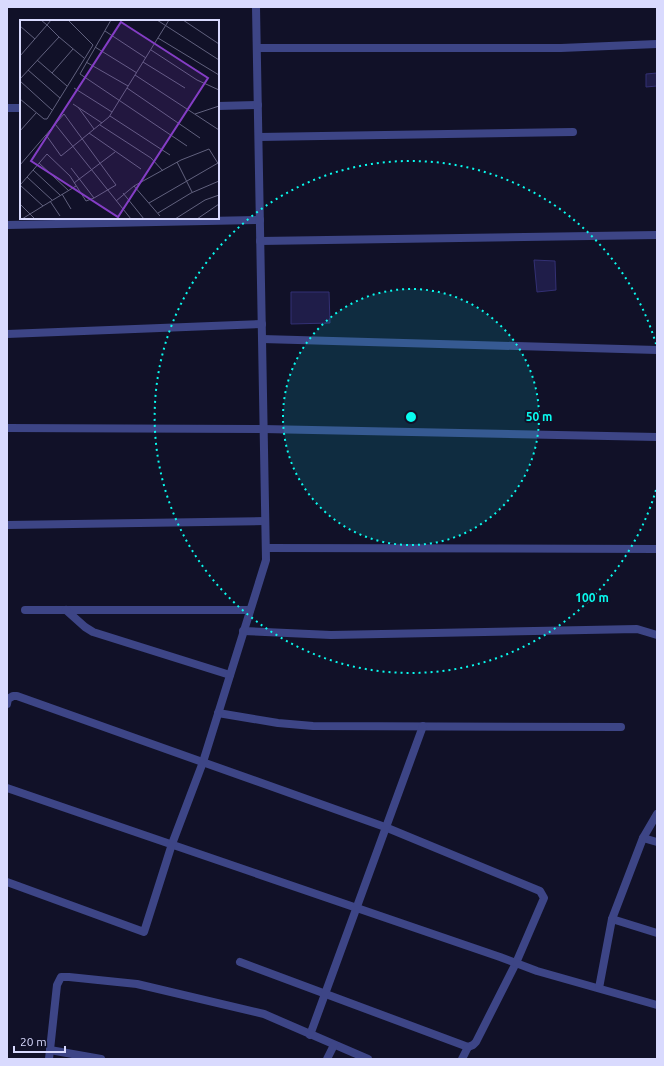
<svg xmlns="http://www.w3.org/2000/svg" width="664" height="1066" viewBox="0 0 664 1066" font-family="Ubuntu,sans-serif">
  <style>
    .building { fill: #1f1d49; stroke: #333074 }
    .lines { fill: none; stroke-linecap: round; stroke-linejoin: round }
    .street { stroke: #3d4586; stroke-width: 8 }
    .ring { fill: none; stroke: #09faee; stroke-width: 2; stroke-dasharray: 2 4 }
    .inset-road { fill: none; stroke: #61617e; stroke-width: 1 }
    .view { fill: #843dc5; fill-opacity: 0.15; stroke: #843dc5; stroke-width: 2 }
    .inset-edge { fill: none; stroke: #d9dafe; stroke-width: 2 }
    .centre { fill: #09faee; stroke: #111128; stroke-width: 2 }
    .ring-label { font-size: 12px; text-anchor: middle; font-weight: bold; fill: #09faee; stroke: #111128; stroke-width: 4; stroke-linejoin: round; paint-order: stroke }
  </style>
  <rect width="100%" height="100%" fill="#111128"/>
  <g class="building">
    <path d="M657 73V86L646 87V74Z"/>
    <path d="M534 260 555 261 556 290 537 292Z"/>
    <path d="M291 292H329L330 323 291 324Z"/>
  </g>
  <g class="lines">
    <g class="street">
      <path d="M257 48H561L657 44"/>
      <path d="M218 106 258 105"/>
      <path d="M7 108H21"/>
      <path d="M259 137 573 132"/>
      <path d="M7 225 260 220"/>
      <path d="M260 241 657 235"/>
      <path d="M7 334 262 324"/>
      <path d="M262 339 657 350"/>
      <path d="M7 428 263 429 657 437"/>
      <path d="M7 525 265 521"/>
      <path d="M266 548 657 549"/>
      <path d="M25 610H250"/>
      <path d="M66 610 85 627 93 632 230 675"/>
      <path d="M243 631 331 635 637 629 657 635"/>
      <path d="M7 704 8 699 13 696H17L385 827 540 891 544 898 516 963 476 1042 473 1045 468 1047 240 962"/>
      <path d="M218 713 278 723 313 726 621 727"/>
      <path d="M7 788 500 957 537 971 657 1005"/>
      <path d="M643 838 657 842"/>
      <path d="M7 882 144 932 172 844 203 762 266 560 256 7"/>
      <path d="M612 919 657 933"/>
      <path d="M599 988 612 919 643 838 657 814"/>
      <path d="M310 1035 423 726"/>
      <path d="M50 1050 101 1059"/>
      <path d="M49 1059 57 985 61 977H69L137 984 264 1014 368 1059"/>
      <path d="M327 1059 334 1045"/>
      <path d="M462 1059 468 1047"/>
    </g>
  </g>
  <circle cx="411" cy="417" r="128" fill="#09faee" fill-opacity=".12"/>
  <g class="ring">
    <circle cx="411" cy="417" r="128"/>
    <path d="M656 490A256 256 0 1 1 656 344"/>
  </g>
  <g transform="translate(20 20)">
    <rect width="199" height="199" fill="#111128"/>
    <path class="inset-road" d="M21 0 27 5 31 0M91 0 60 54 167 126M137 0 199 40M163 0 199 24M0 6 15 19M85 11 126 38M39 17 64 38M138 18 199 55M75 27 117 53M131 30 177 60 199 70M0 36 27 5 39 17 0 59M17 40 47 66M66 42 108 66M123 42 165 68M8 50 40 78M32 53 53 29M115 55 199 110M0 61 32 90M54 68 92 92M107 68 180 118M0 79 24 99H27L73 25 48 0M53 84 82 103M58 87 74 109M175 94 199 86M90 96 150 135M35 104 111 199M80 105 131 138 143 151M0 111 16 93M69 113 121 149M26 115 41 136 89 97 149 0M157 142 172 172M19 143 49 171M0 145 44 94 96 165 74 178 51 148M13 150 40 175M7 157 32 180M54 163 95 132M1 164 27 134 50 156 66 181 74 178M0 165 23 186 2 199M114 166 140 196M103 173 124 199M42 174 51 189M30 181 40 196M96 181 114 166 161 140 189 129 199 145M129 183 198 143M0 184 15 199M23 186 56 166M138 193 171 173 199 161M155 199 185 180 199 175M177 199 199 184"/>
    <path class="view" d="M101 2 188 58 98 197 11 141Z"/>
    <rect width="199" height="199" class="inset-edge"/>
  </g>
  <circle cx="411" cy="417" r="6" class="centre"/>
  <g class="ring-label">
    <text x="539" y="421">50 m</text>
    <text x="592" y="602">100 m</text>
  </g>
  <rect width="664" height="1066" fill="none" stroke="#d9dafe" stroke-width="16"/>
  <path d="M14 1046v6h51v-6" fill="none" stroke="#d9dafe" stroke-width="2"/>
  <text x="20" y="1046" font-size="12" fill="#d9dafe" stroke="#111128" stroke-width="3" paint-order="stroke">20 m</text>
</svg>
